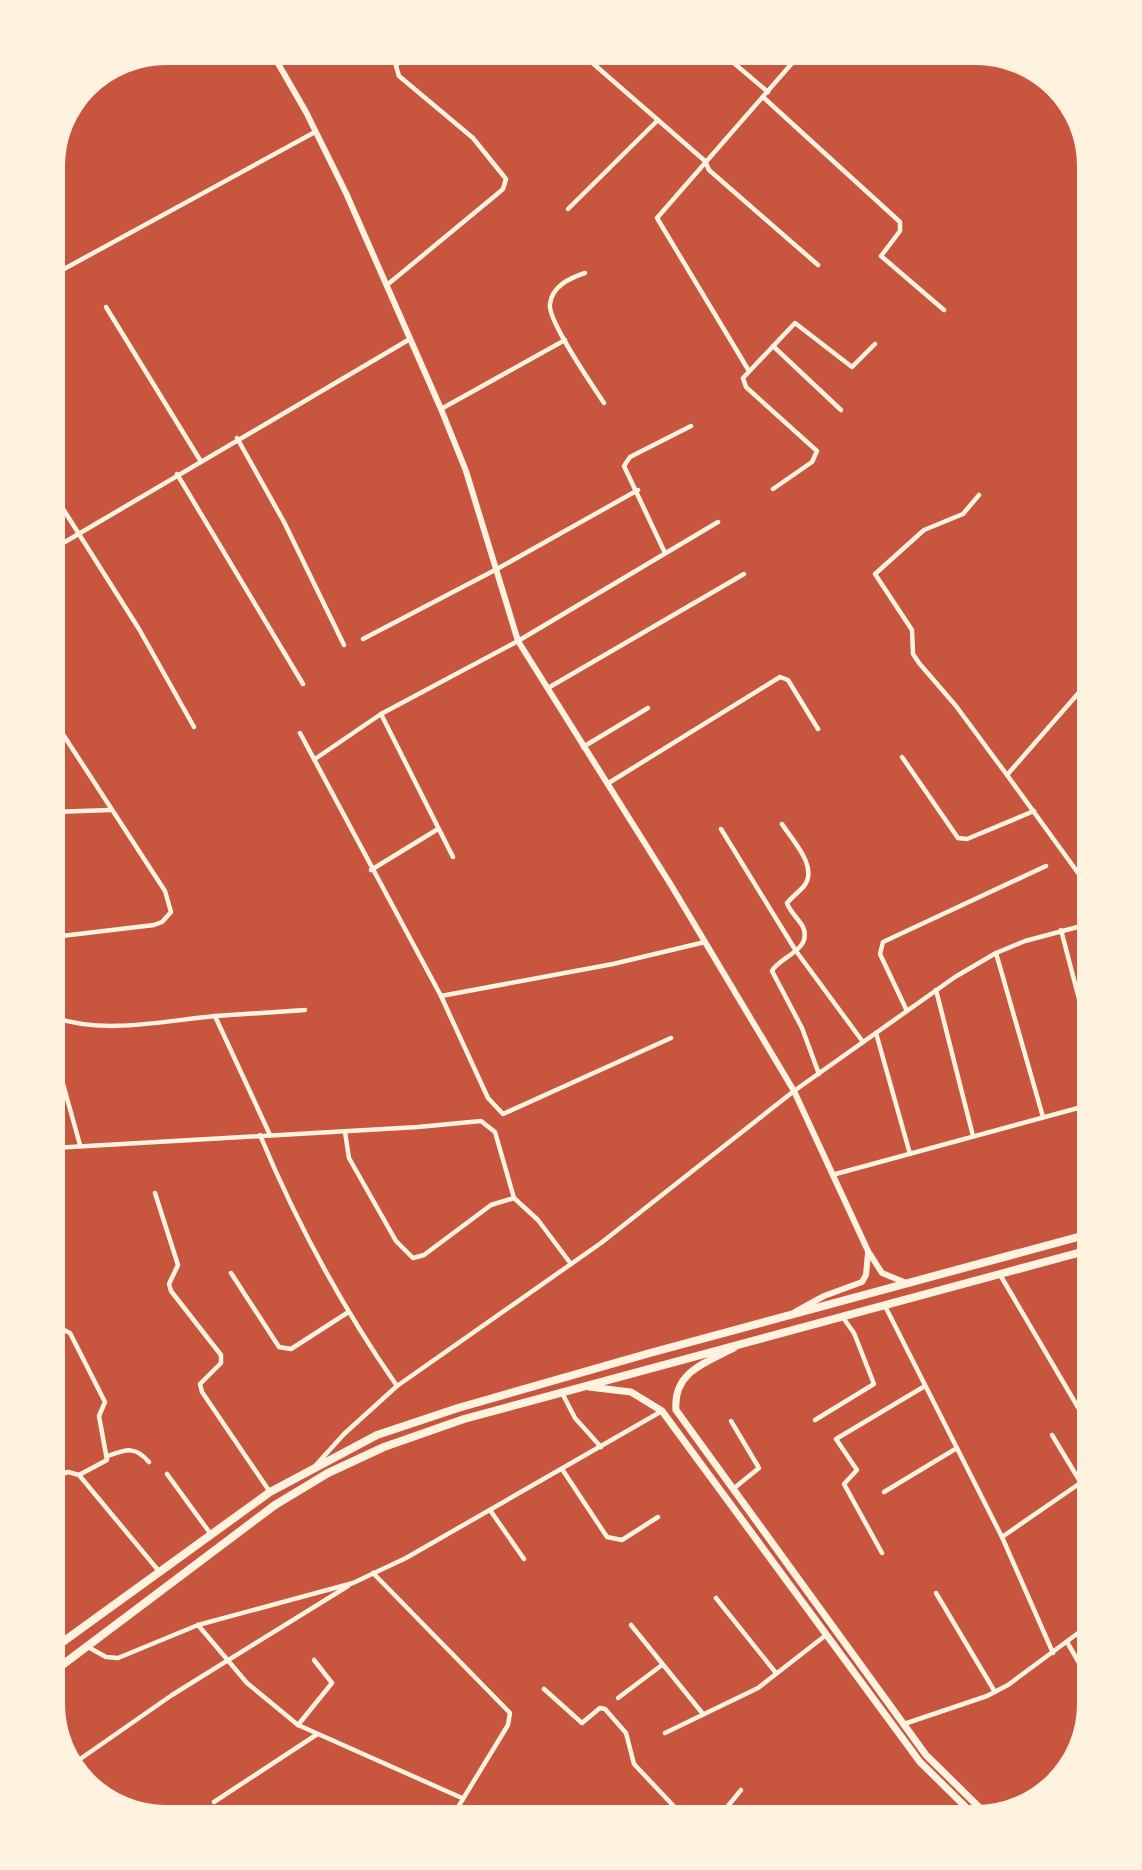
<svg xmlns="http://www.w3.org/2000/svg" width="1142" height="1870" viewBox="0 0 1142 1870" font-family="'IBM Plex Sans',sans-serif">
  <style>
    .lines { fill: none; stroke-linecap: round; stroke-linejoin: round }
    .minor { stroke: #fff3e0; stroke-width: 4.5 }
    .secondary { stroke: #fff3e0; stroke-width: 6 }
    .primary { stroke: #fff3e0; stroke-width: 7 }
    .trunk { stroke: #fff3e0; stroke-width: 8 }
  </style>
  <rect width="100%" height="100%" fill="#c8553d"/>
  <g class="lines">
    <g class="minor">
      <path d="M581 53 705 161 709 170 818 265"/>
      <path d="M722 53 768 92"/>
      <path d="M763 97 900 222V231L881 256 944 310"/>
      <path d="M568 209 658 120"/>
      <path d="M585 273C570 278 552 286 550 304 547 320 593 386 604 403"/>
      <path d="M53 275 315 132"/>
      <path d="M387 285 496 195 503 189 506 179 473 138 399 76 396 66 406 53"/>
      <path d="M106 307 200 460"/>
      <path d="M773 346 841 410"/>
      <path d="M749 371 657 218 801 53"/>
      <path d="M441 409 565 340"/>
      <path d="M237 438 284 522 344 645"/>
      <path d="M177 474 303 684"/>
      <path d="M773 489 812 462 817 451 746 387 743 378 795 323 852 367 875 344"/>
      <path d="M53 493 139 629 194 727"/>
      <path d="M979 495 963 514 924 530 875 574 912 630 913 654 919 663 956 706 1007 775"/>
      <path d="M53 549 410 339"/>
      <path d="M665 553 624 466 630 457 691 426"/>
      <path d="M363 639 497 569 638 490"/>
      <path d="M548 688 744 574"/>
      <path d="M300 733 441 996 488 1098 503 1114 671 1038"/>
      <path d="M583 747 648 708"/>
      <path d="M902 757 958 838 967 839 1034 811"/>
      <path d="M315 759 381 714"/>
      <path d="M607 784 780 677 788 680 818 729"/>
      <path d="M53 812 110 810"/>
      <path d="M782 824C792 840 819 867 804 886 799 892 792 897 787 903 790 912 798 918 803 927 813 950 779 957 772 971L802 1028 819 1074"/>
      <path d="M721 829 796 951 863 1042"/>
      <path d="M453 857 381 714 518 641 718 522"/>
      <path d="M371 870 438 829"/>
      <path d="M1089 888 1007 775 1089 681"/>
      <path d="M1061 930 1089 1037"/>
      <path d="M53 937 154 925 162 922 171 912 165 891 53 719"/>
      <path d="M996 953 1043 1117"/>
      <path d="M936 990 973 1136"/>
      <path d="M441 996 613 964 705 942"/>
      <path d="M907 1011 880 954 883 942 1046 866"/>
      <path d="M215 1016 305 1010"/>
      <path d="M53 1017C103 1035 163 1021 215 1016L270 1135"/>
      <path d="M876 1033 910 1154"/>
      <path d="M53 1048 80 1145"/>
      <path d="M345 1132 349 1158 396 1241 413 1258 424 1255 491 1205 514 1198"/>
      <path d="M260 1135C297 1224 342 1307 397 1386"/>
      <path d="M53 1148 418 1127 481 1121 495 1132 514 1198 538 1220 571 1264"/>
      <path d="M832 1175 1089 1105"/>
      <path d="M155 1193 178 1265 169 1284 171 1291 221 1355V1363L200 1384 202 1392 270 1492"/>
      <path d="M231 1273 279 1347 291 1349 347 1313"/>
      <path d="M999 1273 1089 1426"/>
      <path d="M885 1306 1002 1537 1053 1653"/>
      <path d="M53 1334 64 1330 70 1333 105 1402 99 1416 107 1460 79 1475"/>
      <path d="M562 1393 575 1418 601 1447"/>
      <path d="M815 1420 874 1384 854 1333 844 1319"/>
      <path d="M731 1421 759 1468 733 1489"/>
      <path d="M1052 1435 1081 1483"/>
      <path d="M108 1456C127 1449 135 1446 149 1462"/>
      <path d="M316 1465 344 1434 397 1386 601 1243 794 1091 955 977 996 953 1025 941 1089 924"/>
      <path d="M562 1469 607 1537 622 1540 658 1517"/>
      <path d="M167 1474 210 1533"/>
      <path d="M53 1477 68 1472 79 1475 158 1570"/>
      <path d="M884 1492 957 1448"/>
      <path d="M490 1510 524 1559"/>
      <path d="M1002 1537 1089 1477"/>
      <path d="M882 1553 844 1484 857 1470 836 1439 925 1386"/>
      <path d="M373 1573 510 1713 508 1725 452 1817"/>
      <path d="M936 1593 995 1692"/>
      <path d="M716 1598 776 1673"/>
      <path d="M198 1625 247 1683 298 1725 462 1798"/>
      <path d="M631 1625 703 1714"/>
      <path d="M1067 1642 1089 1680"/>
      <path d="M88 1647 106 1657 118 1658 198 1625 353 1583 406 1558 662 1411"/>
      <path d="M544 1689 582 1723 600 1708 605 1709 626 1733 634 1764 684 1817"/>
      <path d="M618 1698 662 1665"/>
      <path d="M904 1724 987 1696 1008 1685 1089 1625"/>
      <path d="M298 1725 332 1683 314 1660"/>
      <path d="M665 1733 758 1688 826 1635"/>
      <path d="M73 1764 172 1695 348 1586"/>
      <path d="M214 1802 316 1735"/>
      <path d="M369 1810 377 1817"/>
      <path d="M583 1817 593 1809"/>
      <path d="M719 1817 741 1790"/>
    </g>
    <g class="secondary">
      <path d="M272 53 306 112 346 193 441 409 466 471 518 641 671 885 794 1091 868 1251 882 1273 904 1282"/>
      <path d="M795 1312 824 1296 862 1282 866 1275 868 1253"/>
    </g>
    <g class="primary">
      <path d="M734 1348C705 1363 673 1372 676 1410L926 1755 987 1815"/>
      <path d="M589 1387 631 1392 662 1411 920 1762 976 1817"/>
    </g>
    <g class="trunk">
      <path d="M53 1649 270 1492 377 1435 458 1408 650 1353 1089 1234"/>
      <path d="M53 1672 275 1505 328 1473 384 1447 464 1419 1089 1250"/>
    </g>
  </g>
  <path d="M0 0H1142V1870H0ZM166 65H976A101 101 0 0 1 1077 166V1704A101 101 0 0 1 976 1805H166A101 101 0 0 1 65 1704V166A101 101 0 0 1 166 65Z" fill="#fff3e0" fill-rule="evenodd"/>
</svg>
